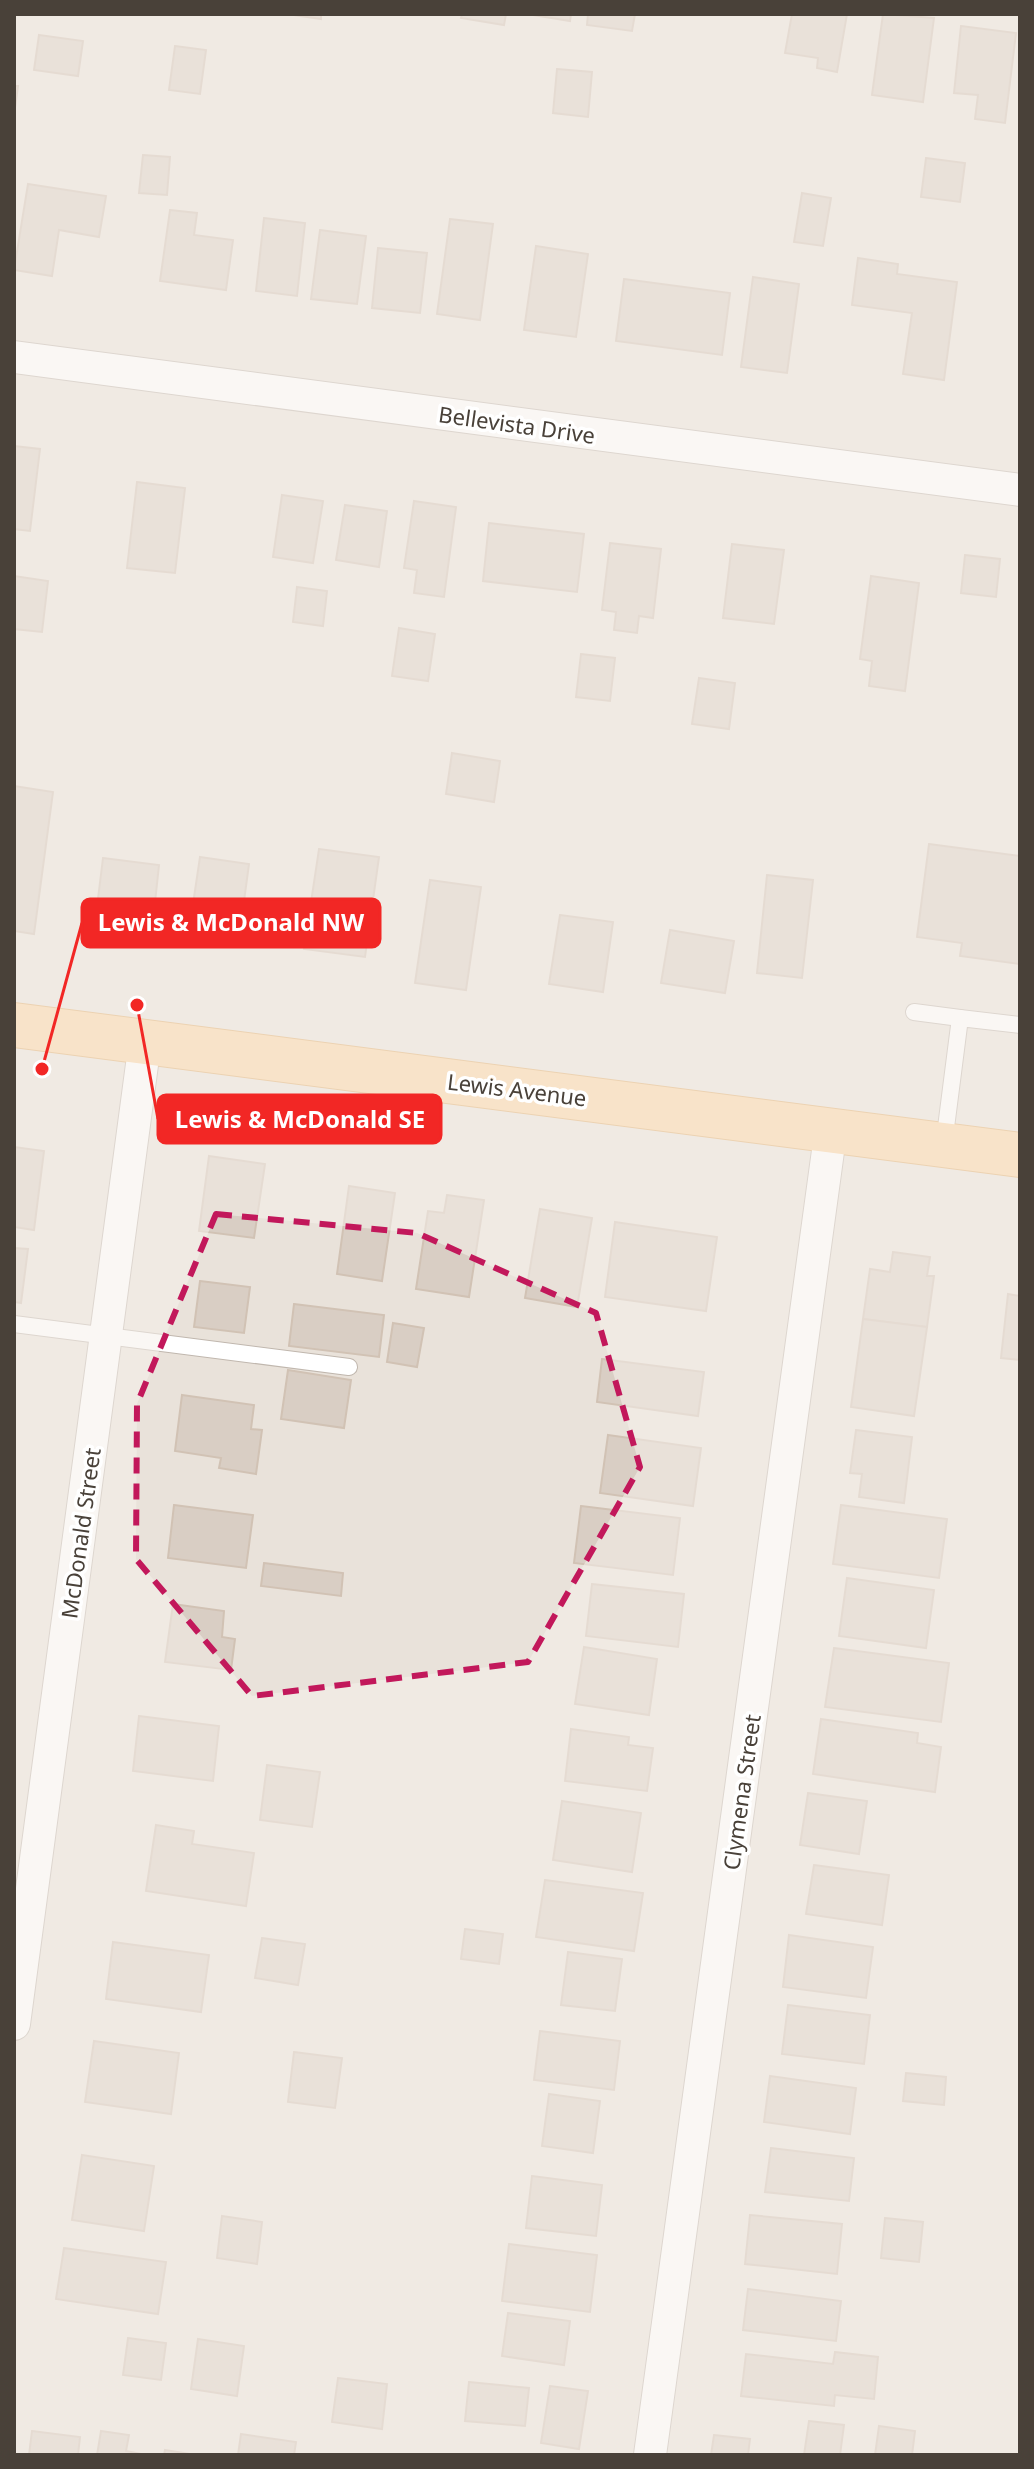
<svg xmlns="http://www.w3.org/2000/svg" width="1034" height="2469" viewBox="0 0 1034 2469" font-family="'Noto Sans',sans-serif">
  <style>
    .residential { fill: #e9e2da }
    .building { fill: #d9cec4; stroke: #d1c2b4; stroke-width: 2 }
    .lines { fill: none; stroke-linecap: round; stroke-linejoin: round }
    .service-casing { stroke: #c0b7ae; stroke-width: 18 }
    .minor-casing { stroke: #c0b7ae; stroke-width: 34 }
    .primary-casing { stroke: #e0ae6e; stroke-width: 46 }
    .service { stroke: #fff; stroke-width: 16 }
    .minor { stroke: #fff; stroke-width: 32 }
    .primary { stroke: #fbd39f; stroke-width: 44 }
    .marked { fill: none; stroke: #c2185b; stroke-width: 6; stroke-dasharray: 16 10; stroke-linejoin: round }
    .labels { text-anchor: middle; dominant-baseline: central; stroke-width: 7; stroke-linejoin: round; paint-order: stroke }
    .street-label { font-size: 22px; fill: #494139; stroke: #fff }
    .leader { fill: none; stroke: #f22725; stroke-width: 3 }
    .callout-dot { fill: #f22725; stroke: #fff; stroke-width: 3 }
    .callout { fill: #f22725; stroke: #f22725; stroke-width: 3 }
    .callout-label { font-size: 24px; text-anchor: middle; font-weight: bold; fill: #fff }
  </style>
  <rect width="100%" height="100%" fill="#f5f1eb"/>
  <rect class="residential" x="14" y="14" width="1006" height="2441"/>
  <g class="building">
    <path d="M287 14H321V19Z"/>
    <path d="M462 14H506L504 25 461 18Z"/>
    <path d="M527 14H571L570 21Z"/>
    <path d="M588 14H635L632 31 587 25Z"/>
    <path d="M792 14H847L837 72 817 68 818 58 785 53Z"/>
    <path d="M883 14 934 18 923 102 872 95Z"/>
    <path d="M961 26 1016 33 1005 123 975 119 978 95 954 93Z"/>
    <path d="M39 35 83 41 78 76 34 70Z"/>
    <path d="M175 46 206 50 200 94 169 90Z"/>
    <path d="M557 69 592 72 588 117 553 113Z"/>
    <path d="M14 86H18L14 115Z"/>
    <path d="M143 155 170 157 167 195 139 193Z"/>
    <path d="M926 158 965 163 960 202 921 197Z"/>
    <path d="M28 184 106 196 99 237 59 230 52 276 14 270Z"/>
    <path d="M802 193 831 198 823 246 794 242Z"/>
    <path d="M170 210 197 213 194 235 233 240 226 290 160 281Z"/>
    <path d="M264 218 305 223 297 296 256 291Z"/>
    <path d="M450 219 493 224 480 320 437 314Z"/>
    <path d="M320 230 366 236 357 304 311 299Z"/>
    <path d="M536 246 588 254 576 337 524 330Z"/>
    <path d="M378 248 427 253 420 313 372 308Z"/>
    <path d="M858 258 898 264 897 274 957 282 944 380 903 374 912 313 852 305Z"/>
    <path d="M753 277 799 284 787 373 741 367Z"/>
    <path d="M624 279 730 293 722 355 616 341Z"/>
    <path d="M14 446 40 449 30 531 14 529Z"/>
    <path d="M137 482 185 488 175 573 127 568Z"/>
    <path d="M282 495 323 501 313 563 273 557Z"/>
    <path d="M414 501 456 507 444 597 414 593 417 570 404 568Z"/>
    <path d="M345 505 387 511 379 567 336 560Z"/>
    <path d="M489 523 584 534 577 592 483 581Z"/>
    <path d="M610 543 661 549 653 618 639 616 637 633 614 630 616 612 602 610Z"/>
    <path d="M732 544 784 550 774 624 723 618Z"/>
    <path d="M965 555 1000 559 996 597 961 593Z"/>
    <path d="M14 576 48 581 42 632 14 629Z"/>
    <path d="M871 576 919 583 905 691 869 686 872 661 860 659Z"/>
    <path d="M297 587 327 591 323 626 293 622Z"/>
    <path d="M399 628 435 634 428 681 392 676Z"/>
    <path d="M581 654 615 658 610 701 576 697Z"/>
    <path d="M699 678 735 683 729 729 692 724Z"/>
    <path d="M452 753 500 761 494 802 446 794Z"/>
    <path d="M14 786 53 792 34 934 14 931Z"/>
    <path d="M929 844 1020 856V964L960 956 962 943 917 937Z"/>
    <path d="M319 849 379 857 365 957 304 949Z"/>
    <path d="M200 857 249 864 239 938 189 931Z"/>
    <path d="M103 858 159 865 153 921 96 915Z"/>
    <path d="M767 875 813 880 802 978 757 973Z"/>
    <path d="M430 880 481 887 466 990 415 983Z"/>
    <path d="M560 915 613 922 603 992 549 984Z"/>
    <path d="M670 930 734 941 725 993 661 983Z"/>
    <path d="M14 1147 44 1151 34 1230 14 1227Z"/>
    <path d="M209 1156 265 1164 254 1238 199 1231Z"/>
    <path d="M349 1186 395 1193 382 1281 337 1274Z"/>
    <path d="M447 1195 484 1200 469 1297 416 1289 428 1211 444 1213Z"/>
    <path d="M540 1209 592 1218 577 1307 525 1298Z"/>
    <path d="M615 1222 717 1237 706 1311 605 1297Z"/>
    <path d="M14 1248 28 1249 21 1303 14 1302Z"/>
    <path d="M893 1252 930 1257 927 1276H934L927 1327 863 1319 870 1269 890 1272Z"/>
    <path d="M200 1281 250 1287 244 1333 194 1327Z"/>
    <path d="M1008 1294 1020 1296V1360L1001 1358Z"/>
    <path d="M294 1304 384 1315 379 1357 289 1346Z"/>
    <path d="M863 1319 927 1327 914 1416 851 1407Z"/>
    <path d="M393 1323 424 1328 417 1367 387 1362Z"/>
    <path d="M602 1359 704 1372 698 1416 597 1402Z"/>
    <path d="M288 1370 351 1380 344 1428 281 1419Z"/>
    <path d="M182 1395 254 1405 251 1429 262 1430 256 1474 219 1468 221 1458 175 1451Z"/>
    <path d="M856 1430 912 1437 904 1503 859 1497 862 1474 850 1473Z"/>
    <path d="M608 1435 701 1448 693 1506 600 1493Z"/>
    <path d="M174 1505 253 1515 246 1568 168 1558Z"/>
    <path d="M841 1505 947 1519 939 1578 833 1564Z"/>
    <path d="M581 1506 680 1518 673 1575 574 1563Z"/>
    <path d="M264 1563 343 1573 341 1596 261 1586Z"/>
    <path d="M847 1578 934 1590 926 1648 839 1636Z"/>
    <path d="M592 1584 684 1594 678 1647 586 1636Z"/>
    <path d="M173 1604 224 1611 222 1637 235 1639 231 1670 165 1662Z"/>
    <path d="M584 1647 657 1659 649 1715 575 1704Z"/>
    <path d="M834 1648 949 1663 941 1722 825 1707Z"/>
    <path d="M139 1716 219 1726 213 1781 133 1771Z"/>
    <path d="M821 1719 918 1733 917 1743 941 1747 935 1792 813 1774Z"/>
    <path d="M571 1729 629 1737 628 1745 653 1748 647 1791 565 1781Z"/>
    <path d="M267 1765 320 1772 312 1827 260 1820Z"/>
    <path d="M808 1793 867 1801 859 1854 800 1845Z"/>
    <path d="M562 1801 641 1813 632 1872 553 1860Z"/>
    <path d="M156 1825 194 1831 192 1844 254 1853 246 1906 146 1891Z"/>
    <path d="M814 1865 889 1875 882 1925 806 1914Z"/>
    <path d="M545 1880 643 1893 634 1951 536 1937Z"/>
    <path d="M465 1929 503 1934 499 1964 461 1959Z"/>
    <path d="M789 1935 873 1947 866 1998 783 1987Z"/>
    <path d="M262 1938 305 1944 298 1985 255 1978Z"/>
    <path d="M113 1942 209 1955 201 2012 106 1999Z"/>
    <path d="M568 1952 622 1959 615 2011 561 2005Z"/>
    <path d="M788 2005 870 2015 864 2064 782 2054Z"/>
    <path d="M540 2031 620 2041 614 2090 534 2080Z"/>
    <path d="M94 2041 179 2053 171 2114 85 2102Z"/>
    <path d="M294 2052 342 2058 335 2108 288 2102Z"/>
    <path d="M906 2073 946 2077 944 2105 903 2101Z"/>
    <path d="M770 2076 856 2088 850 2134 764 2122Z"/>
    <path d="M549 2094 600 2101 593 2153 542 2146Z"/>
    <path d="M771 2148 854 2158 849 2201 765 2192Z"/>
    <path d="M82 2155 154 2166 144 2231 72 2220Z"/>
    <path d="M532 2176 602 2185 596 2236 526 2228Z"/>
    <path d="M750 2215 842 2224 837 2274 745 2264Z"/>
    <path d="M222 2216 262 2222 257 2264 217 2258Z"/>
    <path d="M885 2218 923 2222 919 2262 881 2258Z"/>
    <path d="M509 2244 597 2255 590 2312 502 2301Z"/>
    <path d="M64 2248 166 2262 158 2314 56 2299Z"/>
    <path d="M748 2289 841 2301 836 2341 743 2330Z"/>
    <path d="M508 2313 570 2321 564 2365 502 2356Z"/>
    <path d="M128 2338 166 2343 161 2380 123 2375Z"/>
    <path d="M198 2339 244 2346 237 2396 191 2389Z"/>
    <path d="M835 2352 878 2357 874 2399 835 2395 834 2406 741 2396 746 2354 833 2364Z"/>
    <path d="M338 2378 387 2384 382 2429 332 2422Z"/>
    <path d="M469 2382 529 2388 525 2426 465 2421Z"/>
    <path d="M550 2386 588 2391 579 2449 541 2443Z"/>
    <path d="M809 2421 844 2425 840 2455H804Z"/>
    <path d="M879 2426 915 2431 912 2455H875Z"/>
    <path d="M32 2431 80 2437 78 2455H29Z"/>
    <path d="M101 2431 129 2435 126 2451 146 2455H97Z"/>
    <path d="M241 2434 296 2442 294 2455H238Z"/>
    <path d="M714 2435 750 2439 748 2455H711Z"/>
    <path d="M165 2450 196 2455H164Z"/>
  </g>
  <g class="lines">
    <g class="service-casing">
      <g id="service">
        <path d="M914 1012 960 1018"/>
        <path d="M944 1143 960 1018 1020 1025"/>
        <path d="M14 1324 349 1367"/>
      </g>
    </g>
    <g class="minor-casing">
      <g id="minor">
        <path d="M14 357 1020 490"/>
        <path d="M14 2024 145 1042"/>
        <path d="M650 2455 831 1129"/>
      </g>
    </g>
    <g class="primary-casing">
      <path id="primary" d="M14 1025 1020 1155"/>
    </g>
    <use href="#service" class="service"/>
    <use href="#minor" class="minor"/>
    <use href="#primary" class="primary"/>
  </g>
  <path d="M0 0H1034V2469H0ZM216 1214 417 1233 596 1313 640 1467 528 1662 252 1696 136 1559 137 1404Z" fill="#f5f1eb" fill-opacity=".55" fill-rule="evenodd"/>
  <path class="marked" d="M216 1214 417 1233 596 1313 640 1467 528 1662 252 1696 136 1559 137 1404Z"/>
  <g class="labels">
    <g class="street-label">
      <text transform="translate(517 424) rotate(8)">Bellevista Drive</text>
      <text transform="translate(517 1089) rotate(7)">Lewis Avenue</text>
      <text transform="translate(80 1533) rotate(-82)">McDonald Street</text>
      <text transform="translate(741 1792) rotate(-82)">Clymena Street</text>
    </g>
  </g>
  <path class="leader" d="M42 1069L82 923M137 1005L158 1119"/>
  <g class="callout-dot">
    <circle cx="42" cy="1069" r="8"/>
    <circle cx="137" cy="1005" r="8"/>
  </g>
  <g class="callout">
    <rect x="82" y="899" width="298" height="48" rx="8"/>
    <rect x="158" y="1095" width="283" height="48" rx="8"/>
  </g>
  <g class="callout-label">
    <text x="231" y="931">Lewis &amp; McDonald NW</text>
    <text x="300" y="1128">Lewis &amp; McDonald SE</text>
  </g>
  <rect width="1034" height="2469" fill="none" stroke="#494139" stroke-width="32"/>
</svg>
